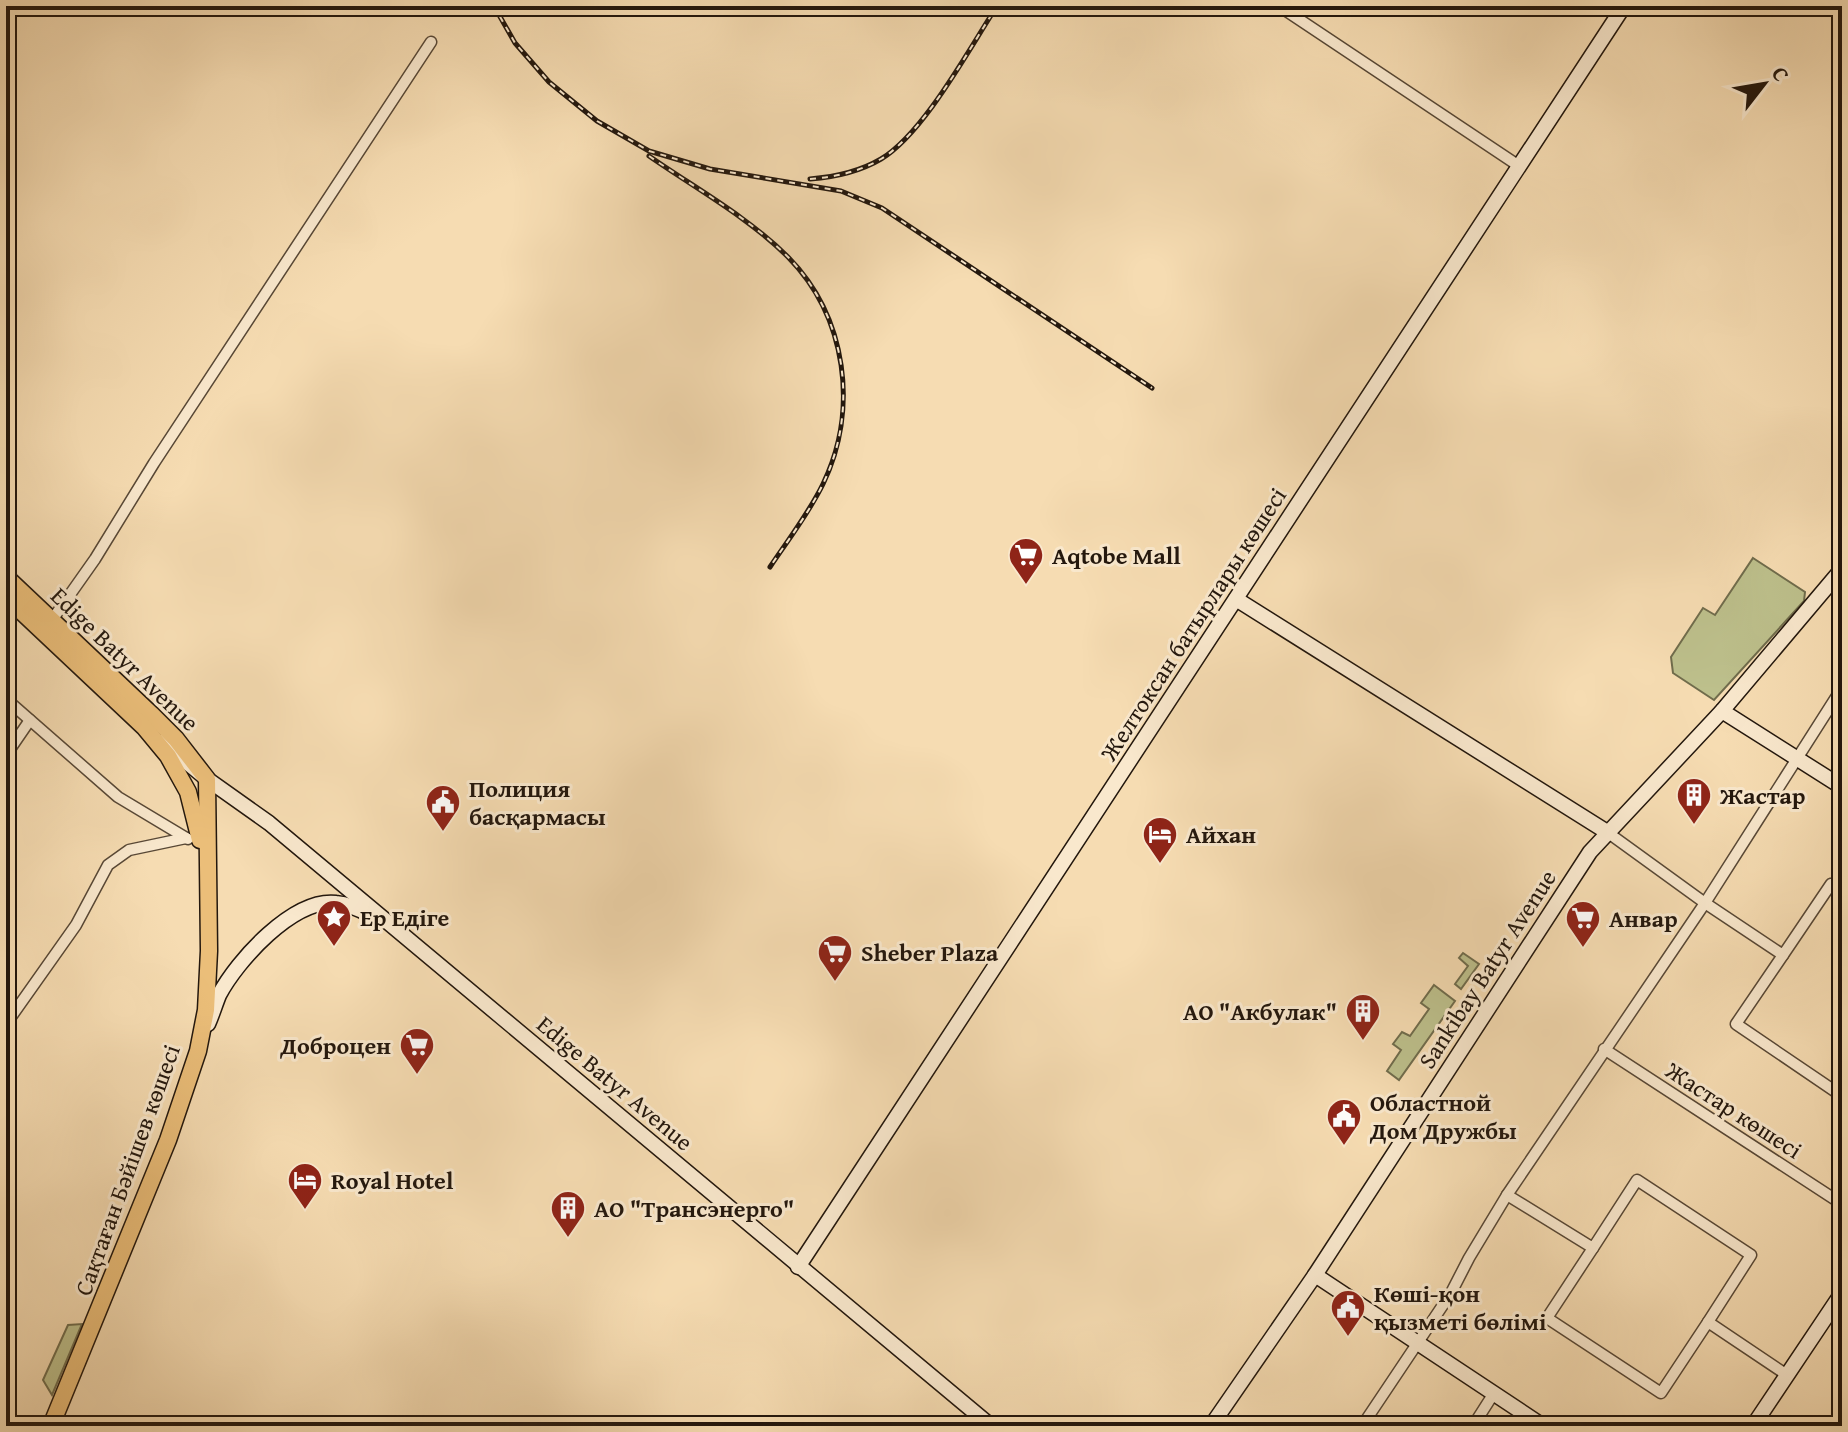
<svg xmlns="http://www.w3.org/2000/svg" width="1848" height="1432" viewBox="0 0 1848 1432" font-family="'Gentium Book Plus',serif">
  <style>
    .green { fill: #bdc08c; stroke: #706c4c; stroke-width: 2 }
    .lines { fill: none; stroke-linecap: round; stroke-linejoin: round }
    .street-casing { stroke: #584836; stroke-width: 13 }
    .secondary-casing { stroke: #23170d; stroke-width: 17 }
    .primary-casing { stroke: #23170d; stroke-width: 19 }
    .street { stroke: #f9e8cd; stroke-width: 10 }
    .secondary { stroke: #f9e8cd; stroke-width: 14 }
    .primary { stroke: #ebbe79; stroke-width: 16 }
    .rail-casing { stroke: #23170d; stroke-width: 5 }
    .rail { stroke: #f9e8cd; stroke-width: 2; stroke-dasharray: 6; stroke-linecap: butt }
    .labels { text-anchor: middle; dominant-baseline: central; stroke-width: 6; stroke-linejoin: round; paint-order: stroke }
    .poi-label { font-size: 24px; font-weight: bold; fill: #23170d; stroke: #f9e8cd; text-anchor: start }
    .street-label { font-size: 24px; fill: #23170d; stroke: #f9e8cd }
  </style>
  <rect width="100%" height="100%" fill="#f6dcb2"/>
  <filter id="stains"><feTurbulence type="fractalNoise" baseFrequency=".0025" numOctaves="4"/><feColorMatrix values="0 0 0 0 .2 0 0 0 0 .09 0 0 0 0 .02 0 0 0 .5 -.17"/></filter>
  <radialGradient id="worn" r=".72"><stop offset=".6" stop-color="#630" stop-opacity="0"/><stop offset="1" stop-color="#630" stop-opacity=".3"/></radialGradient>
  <g class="green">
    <path d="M1753 558 1805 592 1804 601 1714 700 1673 673 1671 657 1703 608 1715 615Z"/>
    <path d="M1463 953 1479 964 1461 989 1455 984 1468 966 1459 958Z"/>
    <path d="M1434 985 1455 1001 1399 1080 1387 1071 1401 1050 1393 1044 1402 1032 1410 1036 1429 1009 1421 1003Z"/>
    <path d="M82 1324 52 1395 43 1380 68 1325Z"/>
  </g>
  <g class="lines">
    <g class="street-casing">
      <g id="street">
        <path d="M1279 6 1519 166"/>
        <path d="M52 620 95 559 154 463 431 42"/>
        <path d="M6 699 118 797 188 839"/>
        <path d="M6 755 30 720"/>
        <path d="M1607 832 1705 903 1783 955 1831 884 1842 892"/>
        <path d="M1783 955 1736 1024 1842 1096"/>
        <path d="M6 1024 76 925 108 865 129 850 186 838"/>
        <path d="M1604 1049 1842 1204"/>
        <path d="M1507 1195 1593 1248 1637 1180 1751 1255 1708 1322"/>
        <path d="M1593 1248 1547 1318 1661 1393 1708 1322 1787 1375"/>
        <path d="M1362 1426 1451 1293 1469 1258 1507 1195 1705 903 1842 688"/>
        <path d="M1473 1426 1494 1393"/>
      </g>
    </g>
    <g class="secondary-casing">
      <g id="secondary">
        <path d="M1236 599 1607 832"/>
        <path d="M1722 711 1842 787"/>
        <path d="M162 742 207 779 269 823 991 1426"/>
        <path d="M208 1024C212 1015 215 1005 219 995 237 961 293 898 336 903 347 904 361 910 370 915"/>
        <path d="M798 1267 1624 6"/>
        <path d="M1315 1275 1543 1426"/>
        <path d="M1211 1426 1315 1275 1590 852 1722 711 1842 569"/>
        <path d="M1753 1426 1842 1293"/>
      </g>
    </g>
    <g class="primary-casing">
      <g id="primary">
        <path d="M6 577 151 714 176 739 207 779 209 951 206 1010 198 1051 168 1140 51 1426"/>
        <path d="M6 597 144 727 168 756 188 792 200 840"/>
      </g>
    </g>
    <use href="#street" class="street"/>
    <use href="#secondary" class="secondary"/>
    <use href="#primary" class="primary"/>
    <g class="rail-casing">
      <g id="rail">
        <path d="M494 6 515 43 549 82 597 121 649 151 710 169 841 191 882 208 1152 388"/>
        <path d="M649 156C695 188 748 217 788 257 847 317 859 410 823 484 809 513 788 540 770 567"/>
        <path d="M810 179C835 177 859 172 881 159 924 133 969 49 997 6"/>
      </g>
    </g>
    <use href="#rail" class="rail"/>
  </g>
  <defs>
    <g id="supermarket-pin" transform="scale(1.8)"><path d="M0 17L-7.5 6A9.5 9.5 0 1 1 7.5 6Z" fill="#8f2418" stroke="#f9e8cd"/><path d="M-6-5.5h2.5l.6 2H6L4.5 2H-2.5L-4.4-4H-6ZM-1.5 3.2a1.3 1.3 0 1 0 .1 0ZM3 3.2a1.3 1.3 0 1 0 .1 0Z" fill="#fff"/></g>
    <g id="building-pin" transform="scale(1.8)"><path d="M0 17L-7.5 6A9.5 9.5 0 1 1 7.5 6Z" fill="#8f2418" stroke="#f9e8cd"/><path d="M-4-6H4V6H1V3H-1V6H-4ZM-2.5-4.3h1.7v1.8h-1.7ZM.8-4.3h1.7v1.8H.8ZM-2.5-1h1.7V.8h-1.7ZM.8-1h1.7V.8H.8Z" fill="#fff"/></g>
    <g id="civic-pin" transform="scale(1.8)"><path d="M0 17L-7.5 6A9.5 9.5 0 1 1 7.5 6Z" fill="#8f2418" stroke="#f9e8cd"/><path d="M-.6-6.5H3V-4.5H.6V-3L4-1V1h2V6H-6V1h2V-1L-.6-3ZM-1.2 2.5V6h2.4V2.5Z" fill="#fff"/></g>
    <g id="hotel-pin" transform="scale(1.8)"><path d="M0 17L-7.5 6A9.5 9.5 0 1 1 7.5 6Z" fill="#8f2418" stroke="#f9e8cd"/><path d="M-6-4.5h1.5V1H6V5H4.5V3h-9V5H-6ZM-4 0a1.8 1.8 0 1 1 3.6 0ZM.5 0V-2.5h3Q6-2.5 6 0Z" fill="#fff"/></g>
    <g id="sight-pin" transform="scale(1.8)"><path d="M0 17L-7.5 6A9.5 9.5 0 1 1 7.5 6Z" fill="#8f2418" stroke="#f9e8cd"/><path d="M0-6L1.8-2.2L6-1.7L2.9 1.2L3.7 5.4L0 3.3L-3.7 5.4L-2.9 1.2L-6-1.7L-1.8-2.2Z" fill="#fff"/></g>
  </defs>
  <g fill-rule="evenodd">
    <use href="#supermarket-pin" x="1026" y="555"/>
    <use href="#building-pin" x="1694" y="795"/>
    <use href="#civic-pin" x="443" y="802"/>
    <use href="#hotel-pin" x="1160" y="834"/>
    <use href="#sight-pin" x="334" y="917"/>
    <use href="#supermarket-pin" x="1583" y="918"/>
    <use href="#supermarket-pin" x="835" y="952"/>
    <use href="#building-pin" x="1363" y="1011"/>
    <use href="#supermarket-pin" x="417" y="1045"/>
    <use href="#civic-pin" x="1344" y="1116"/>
    <use href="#hotel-pin" x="305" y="1180"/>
    <use href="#building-pin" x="568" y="1208"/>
    <use href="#civic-pin" x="1348" y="1307"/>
  </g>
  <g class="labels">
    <g class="poi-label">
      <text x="1052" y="555">Aqtobe Mall</text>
      <text x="469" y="788">Полиция<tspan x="469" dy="28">басқармасы</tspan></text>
      <text x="1720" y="795">Жастар</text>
      <text x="1186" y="834">Айхан</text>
      <text x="360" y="917">Ер Едіге</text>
      <text x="1609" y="918">Анвар</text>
      <text x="861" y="952">Sheber Plaza</text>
      <text x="1337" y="1011" text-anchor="end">АО "Акбулак"</text>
      <text x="391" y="1045" text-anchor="end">Доброцен</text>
      <text x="1370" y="1102">Областной<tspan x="1370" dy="28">Дом Дружбы</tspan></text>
      <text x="331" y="1180">Royal Hotel</text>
      <text x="594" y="1208">АО "Трансэнерго"</text>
      <text x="1374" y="1293">Көші-қон<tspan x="1374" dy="28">қызметі бөлімі</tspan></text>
    </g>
    <g class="street-label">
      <text transform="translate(1193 624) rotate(-57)">Желтоксан батырлары көшесі</text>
      <text transform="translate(125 659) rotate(44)">Edige Batyr Avenue</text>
      <text transform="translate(1487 969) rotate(-57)">Sankibay Batyr Avenue</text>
      <text transform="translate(615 1083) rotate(40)">Edige Batyr Avenue</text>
      <text transform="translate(1734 1110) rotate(33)">Жастар көшесі</text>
      <text transform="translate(127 1170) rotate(-70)">Сақтаған Бәйішев көшесі</text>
    </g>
  </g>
  <rect width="1848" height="1432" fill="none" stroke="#f6dcb2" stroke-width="32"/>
  <rect x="8" y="8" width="1832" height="1416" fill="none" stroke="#23170d" stroke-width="4"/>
  <rect x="16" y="16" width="1816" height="1400" fill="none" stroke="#23170d" stroke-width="2"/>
  <g transform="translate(1764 84) rotate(59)" stroke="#f9e8cd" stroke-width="6" paint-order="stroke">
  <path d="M0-6L14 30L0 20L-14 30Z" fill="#23170d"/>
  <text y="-12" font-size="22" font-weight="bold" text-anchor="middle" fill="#23170d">С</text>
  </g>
  <rect width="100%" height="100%" filter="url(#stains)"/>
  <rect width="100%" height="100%" fill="url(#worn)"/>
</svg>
